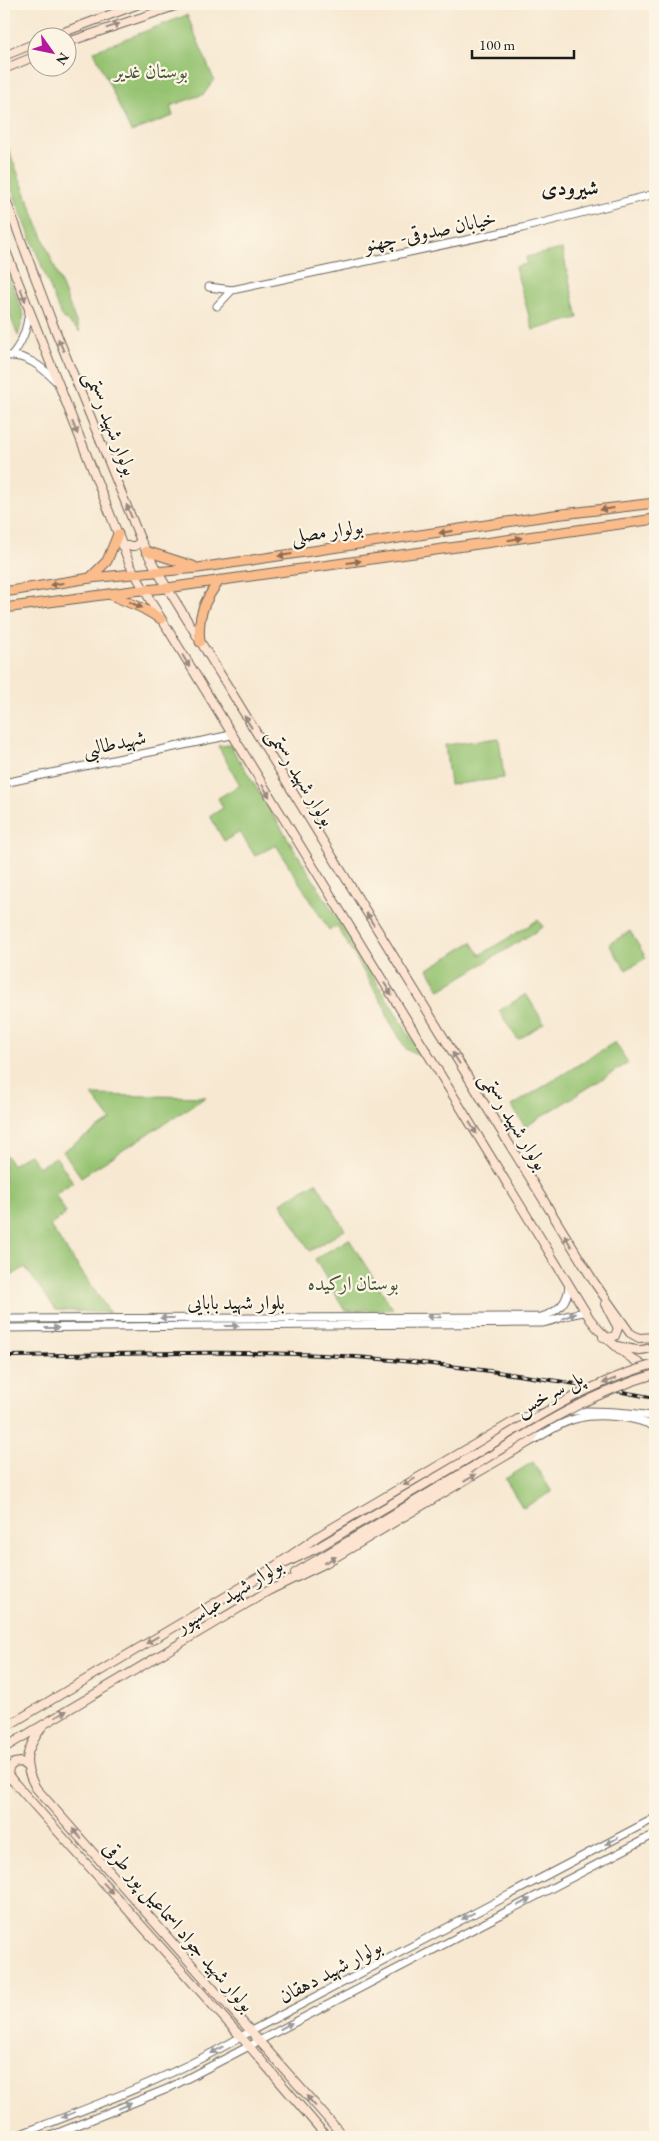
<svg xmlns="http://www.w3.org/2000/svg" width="659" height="2141" viewBox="0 0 659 2141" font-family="'EB Garamond',Amiri,serif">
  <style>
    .green { fill: #95c371; stroke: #587046 }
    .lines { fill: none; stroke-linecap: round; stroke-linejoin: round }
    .tertiary-casing { stroke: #69635b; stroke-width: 9 }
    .secondary-casing { stroke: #69635b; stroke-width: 10 }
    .primary-casing { stroke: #69635b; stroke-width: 11 }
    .tertiary { stroke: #fff; stroke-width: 7 }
    .secondary { stroke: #fde4d1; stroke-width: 8 }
    .primary { stroke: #fabc8b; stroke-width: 9 }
    .rail-casing { stroke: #1c1c1c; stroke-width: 4 }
    .rail { stroke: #fcf5e5; stroke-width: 2; stroke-dasharray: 5.5; stroke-linecap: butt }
    .secondary-bridge-casing { stroke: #69635b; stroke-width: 10; stroke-linecap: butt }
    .secondary-bridge { stroke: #fde4d1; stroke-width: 8 }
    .oneway { fill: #988a80 }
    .oneway2 { fill: #8b6c54 }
    .oneway3 { fill: #999 }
    .labels { text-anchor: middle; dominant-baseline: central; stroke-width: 4.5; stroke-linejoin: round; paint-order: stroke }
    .park-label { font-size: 20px; fill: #46563a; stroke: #fcf5e5 }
    .street-label { font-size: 20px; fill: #1c1c1c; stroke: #fcf5e5 }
    .neighbourhood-label { font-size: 21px; font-weight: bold; fill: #1c1c1c; stroke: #fcf5e5 }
  </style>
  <rect width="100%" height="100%" fill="#fcf5e5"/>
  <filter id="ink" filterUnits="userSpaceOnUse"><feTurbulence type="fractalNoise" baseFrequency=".02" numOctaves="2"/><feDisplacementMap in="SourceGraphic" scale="10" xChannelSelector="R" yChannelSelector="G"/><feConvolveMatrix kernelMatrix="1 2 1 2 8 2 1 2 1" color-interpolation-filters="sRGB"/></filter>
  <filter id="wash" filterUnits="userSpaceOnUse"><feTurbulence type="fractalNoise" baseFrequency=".0096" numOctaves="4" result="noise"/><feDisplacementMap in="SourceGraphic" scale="20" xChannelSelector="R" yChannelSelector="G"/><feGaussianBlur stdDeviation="1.12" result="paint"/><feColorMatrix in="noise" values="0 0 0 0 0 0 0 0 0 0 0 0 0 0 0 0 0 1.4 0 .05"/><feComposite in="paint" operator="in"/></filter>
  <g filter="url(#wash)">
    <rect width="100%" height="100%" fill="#f7e8d1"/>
    <g class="green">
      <path d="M187 15 214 80 204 94 170 106 173 116 131 132 94 51Z"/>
      <path d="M4 138 80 332 61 316 4 169Z"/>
      <path d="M562 249 578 318 533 330 515 267 527 264 526 257Z"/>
      <path d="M4 264 24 315 18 336 4 300Z"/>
      <path d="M499 738 504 778 450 785 445 745Z"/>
      <path d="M230 745 423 1057 406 1049 388 1018 385 1008 337 926 329 930 276 845 255 856 240 832 224 841 210 816 223 808 218 798 240 785 218 746Z"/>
      <path d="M538 920 543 927 440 990 428 969 472 942 480 955Z"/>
      <path d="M630 931 646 958 626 970 609 944Z"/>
      <path d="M526 994 544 1023 518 1040 499 1011Z"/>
      <path d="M615 1042 628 1063 525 1127 512 1106Z"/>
      <path d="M92 1095 206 1097 81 1177 63 1151 111 1120Z"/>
      <path d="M4 1152 12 1165 29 1154 39 1167 56 1157 73 1182 55 1194 66 1213 50 1226 110 1313 56 1310 25 1267 4 1281Z"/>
      <path d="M316 1182 345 1230 310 1251 281 1203Z"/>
      <path d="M349 1239 393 1309 345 1311 315 1259Z"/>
      <path d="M533 1462 552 1492 523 1508 505 1479Z"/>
    </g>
  </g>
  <g filter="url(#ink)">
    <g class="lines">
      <g class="tertiary-casing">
        <g id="tertiary">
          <path d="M209 287 232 290"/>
          <path d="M217 306 232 290 522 228 655 194"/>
          <path d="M12 355C23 341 27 329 29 311"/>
          <path d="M4 356C27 354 42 367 57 382"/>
          <path d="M4 783 231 735"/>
          <path d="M4 1319 541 1317C558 1312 568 1303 569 1285"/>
          <path d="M4 1328 542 1323C557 1320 570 1313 586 1312"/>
          <path d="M518 1419C547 1407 624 1410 655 1417"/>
          <path d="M530 1442C545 1434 562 1421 579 1418 599 1413 637 1417 655 1427"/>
          <path d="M13 2137C94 2106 176 2076 251 2031L655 1818"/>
          <path d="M48 2137 167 2089 655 1834"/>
        </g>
      </g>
      <g class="secondary-casing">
        <g id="secondary">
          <path d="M48 38 139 4"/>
          <path d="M68 42 181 4"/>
          <path d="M4 56 38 42"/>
          <path d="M4 69 38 55"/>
          <path d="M4 195 52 322 141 541 157 571 594 1282 630 1333 639 1338 655 1337"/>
          <path d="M4 246 118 534 130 565 153 605 590 1319C608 1343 630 1359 655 1373"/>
          <path d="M122 546H135L141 541"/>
          <path d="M603 1337 607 1338 615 1336 618 1328 605 1304"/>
          <path d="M617 1346C631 1349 642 1353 655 1346"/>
          <path d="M286 1563 317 1548 464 1461"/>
          <path d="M295 1573 469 1469"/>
          <path d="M259 1577 320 1535 518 1419C529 1419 535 1424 534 1436L529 1442 324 1564 270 1590"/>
          <path d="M42 1727C26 1750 21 1762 36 1788L344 2137"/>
          <path d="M4 1728 262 1575"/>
          <path d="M4 1748 273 1588"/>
          <path d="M4 1776 12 1780 249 2046 327 2137"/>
          <path d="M12 1780 8 1774 9 1768 14 1763 21 1762 26 1766"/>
        </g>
      </g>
      <g class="primary-casing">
        <g id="primary">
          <path d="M146 551 193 566"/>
          <path d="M90 578 107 561 118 534"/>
          <path d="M4 592 90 578 198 568 554 515 655 503"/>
          <path d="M111 595 142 608 161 619"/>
          <path d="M4 608 132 591 167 588 655 519"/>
          <path d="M200 642C197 617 204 600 220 580"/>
        </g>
      </g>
      <use href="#tertiary" class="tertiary"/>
      <use href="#secondary" class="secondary"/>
      <use href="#primary" class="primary"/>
      <g class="rail-casing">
        <path id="rail" d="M4 1356C109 1355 216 1350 322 1355 434 1361 545 1377 655 1398"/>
      </g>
      <use href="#rail" class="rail"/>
      <g class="secondary-bridge-casing">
        <g id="secondary-bridge">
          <path d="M464 1461C525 1424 586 1383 655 1364"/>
          <path d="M469 1469C529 1432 587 1394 655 1374"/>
        </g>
      </g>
      <use href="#secondary-bridge" class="secondary-bridge"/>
    </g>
    <defs><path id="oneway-solid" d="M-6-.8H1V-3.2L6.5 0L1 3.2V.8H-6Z" transform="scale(1.25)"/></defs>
    <g class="oneway">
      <use href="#oneway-solid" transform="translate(113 26) rotate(-19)"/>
      <use href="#oneway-solid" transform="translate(23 295) rotate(69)"/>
      <use href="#oneway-solid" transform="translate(61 345) rotate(-113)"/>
      <use href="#oneway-solid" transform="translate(75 428) rotate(68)"/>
      <use href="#oneway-solid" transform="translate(129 511) rotate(-112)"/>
      <use href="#oneway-solid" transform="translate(186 661) rotate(59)"/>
      <use href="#oneway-solid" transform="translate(248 722) rotate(-122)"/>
      <use href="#oneway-solid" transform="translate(266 791) rotate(58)"/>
      <use href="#oneway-solid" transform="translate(370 919) rotate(-122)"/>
      <use href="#oneway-solid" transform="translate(388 989) rotate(58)"/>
      <use href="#oneway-solid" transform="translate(456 1058) rotate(-122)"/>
      <use href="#oneway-solid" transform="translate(473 1128) rotate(59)"/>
      <use href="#oneway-solid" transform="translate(568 1241) rotate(-121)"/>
      <use href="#oneway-solid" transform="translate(609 1381) rotate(158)"/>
      <use href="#oneway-solid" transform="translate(470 1478) rotate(-31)"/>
      <use href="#oneway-solid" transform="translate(409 1482) rotate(150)"/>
      <use href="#oneway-solid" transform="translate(330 1560) rotate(-30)"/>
      <use href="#oneway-solid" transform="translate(152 1640) rotate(149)"/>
      <use href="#oneway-solid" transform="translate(61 1714) rotate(-30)"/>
      <use href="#oneway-solid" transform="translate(77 1834) rotate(-131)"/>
      <use href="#oneway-solid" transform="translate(108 1888) rotate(48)"/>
      <use href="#oneway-solid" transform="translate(311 2101) rotate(-131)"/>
    </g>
    <g class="oneway2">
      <use href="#oneway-solid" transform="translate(607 509) rotate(173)"/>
      <use href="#oneway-solid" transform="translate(446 532) rotate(171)"/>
      <use href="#oneway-solid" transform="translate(515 539) rotate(-9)"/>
      <use href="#oneway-solid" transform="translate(285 555) rotate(172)"/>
      <use href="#oneway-solid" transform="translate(354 562) rotate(-8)"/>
      <use href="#oneway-solid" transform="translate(57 584) rotate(171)"/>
      <use href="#oneway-solid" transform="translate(136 605) rotate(24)"/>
    </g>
    <g class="oneway3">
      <use href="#oneway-solid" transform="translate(569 1316) rotate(-21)"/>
      <use href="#oneway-solid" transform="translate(434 1317) rotate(-179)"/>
      <use href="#oneway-solid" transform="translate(167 1318) rotate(-180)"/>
      <use href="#oneway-solid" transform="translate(232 1326)"/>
      <use href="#oneway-solid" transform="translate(52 1328)"/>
      <use href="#oneway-solid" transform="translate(612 1841) rotate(152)"/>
      <use href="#oneway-solid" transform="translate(524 1902) rotate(-28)"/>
      <use href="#oneway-solid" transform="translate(468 1916) rotate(152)"/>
      <use href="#oneway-solid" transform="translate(286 2026) rotate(-28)"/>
      <use href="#oneway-solid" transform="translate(217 2050) rotate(150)"/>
      <use href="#oneway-solid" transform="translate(125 2106) rotate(-22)"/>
      <use href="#oneway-solid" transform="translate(68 2115) rotate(158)"/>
    </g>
  </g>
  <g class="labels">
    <g class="park-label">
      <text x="151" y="71">بوستان غدیر</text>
      <text x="353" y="1283">بوستان ارکیده</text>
    </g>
    <g class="street-label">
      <text transform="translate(430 231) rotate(-12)">خیابان صدوقی- چهنو</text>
      <text transform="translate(111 423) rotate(68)">بولوار شهید رستمی</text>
      <text transform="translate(327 531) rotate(-8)">بولوار مصلی</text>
      <text transform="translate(114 743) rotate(-12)">شهیدطالبی</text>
      <text transform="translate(301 777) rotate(58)">بولوار شهید رستمی</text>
      <text transform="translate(514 1121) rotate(58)">بولوار شهید رستمی</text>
      <text x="236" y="1302">بلوار شهید بابایی</text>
      <text transform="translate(549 1393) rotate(-28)">پل سرخس</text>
      <text transform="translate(229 1595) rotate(-32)">بولوار شهید عباسپور</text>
      <text transform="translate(179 1926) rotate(49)">بولوار شهید جواد اسماعیل پور طرقی</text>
      <text transform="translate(330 1971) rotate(-28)">بولوار شهید دهقان</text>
    </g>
    <g class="neighbourhood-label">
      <text x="570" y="187">شیرودی</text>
    </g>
  </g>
  <rect width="659" height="2141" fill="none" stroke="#fcf5e5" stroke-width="20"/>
  <g transform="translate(52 52) rotate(123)"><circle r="24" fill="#fcf5e5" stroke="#a29e95"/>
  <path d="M0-4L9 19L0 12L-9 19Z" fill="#b5179e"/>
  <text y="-8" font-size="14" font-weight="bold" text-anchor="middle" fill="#1c1c1c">N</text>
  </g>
  <path d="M472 50v8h102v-8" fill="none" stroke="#1c1c1c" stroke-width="2.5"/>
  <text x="479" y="50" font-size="15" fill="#1c1c1c" stroke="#fcf5e5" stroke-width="4" paint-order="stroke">100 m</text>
</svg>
